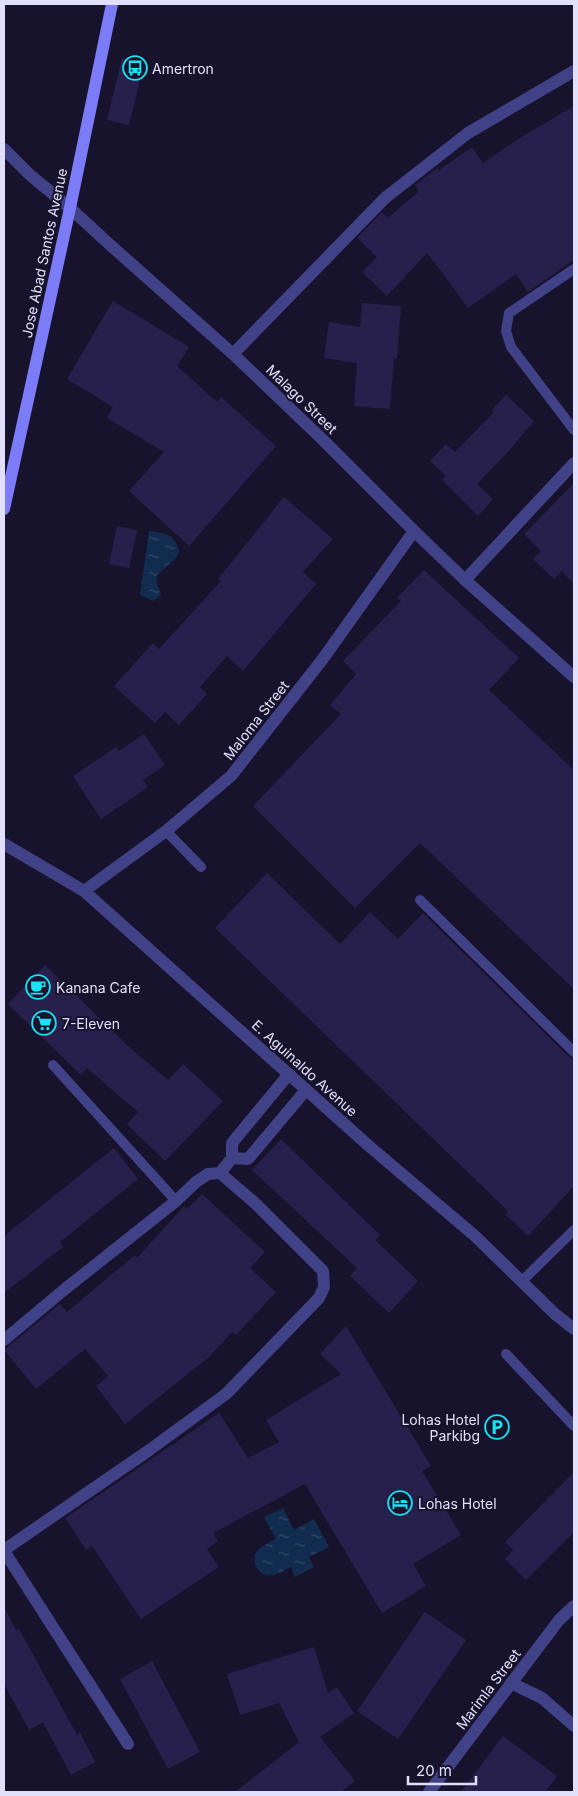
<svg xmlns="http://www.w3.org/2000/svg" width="578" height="1796" viewBox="0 0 578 1796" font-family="Inter,sans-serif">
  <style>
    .water { fill: url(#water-ripples) }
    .building { fill: #28204c }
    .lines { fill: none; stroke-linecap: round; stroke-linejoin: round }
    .lane { stroke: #414188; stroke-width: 10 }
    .street { stroke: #414188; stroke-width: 12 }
    .secondary { stroke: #7c7cf8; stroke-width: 12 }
    .labels { text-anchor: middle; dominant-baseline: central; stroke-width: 4; stroke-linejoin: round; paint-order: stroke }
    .poi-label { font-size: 14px; fill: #e2dffd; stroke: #17132c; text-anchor: start }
    .street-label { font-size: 14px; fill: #e2dffd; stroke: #17132c }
  </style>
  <defs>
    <pattern id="water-ripples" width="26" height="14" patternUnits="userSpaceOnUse" patternTransform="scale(1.25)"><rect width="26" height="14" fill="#122c50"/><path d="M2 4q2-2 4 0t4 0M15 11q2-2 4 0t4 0" fill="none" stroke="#344a6a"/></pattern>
  </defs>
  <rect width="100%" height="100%" fill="#17132c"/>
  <g class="water">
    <path d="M149 531C166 534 175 533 179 552L176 558 157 575V583L161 594 153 601 140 595Z"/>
    <path d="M283 1508 294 1530 314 1519 329 1547 309 1557 314 1567 295 1577 291 1567C285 1570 278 1575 272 1575 260 1577 251 1564 256 1553 260 1546 269 1543 276 1539L264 1517Z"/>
  </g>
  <g class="building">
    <path d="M122 58 144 64 129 125 107 120Z"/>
    <path d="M574 106V260L528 292 516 274 468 308 441 271 427 253 387 296 362 272 377 257 357 238 382 212 388 218 419 191 415 185 437 168 439 170 472 147 483 163 520 138Z"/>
    <path d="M113 301 189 347 177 366 217 402 221 397 276 446 189 546 129 491 164 452 107 418 113 407 67 379Z"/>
    <path d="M362 303 401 306 397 359 394 358 390 409 354 406 357 363 324 358 329 322 360 327Z"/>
    <path d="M506 395 534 421 505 455 477 484 493 499 478 516 442 480 446 476 430 461 446 444 455 452 494 412 492 410Z"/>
    <path d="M574 483V584L562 571 554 579 533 559 541 551 524 534Z"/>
    <path d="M284 497 333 539 303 572 316 584 243 671 227 656 200 687 207 694 179 725 165 712 155 723 114 686 153 643 159 649 221 581 218 579Z"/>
    <path d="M117 526 137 530 129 568 109 564Z"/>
    <path d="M424 570 519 658 489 690 574 770V989L420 843 355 908 253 806 341 714 330 705 356 674 343 661 401 601 397 598Z"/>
    <path d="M144 734 165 765 143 780 148 787 101 819 73 776 116 747 119 751Z"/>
    <path d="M267 873 340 944 370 912 398 939 423 913 569 1057 574 1059V1186L528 1236 505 1214 508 1211 215 928Z"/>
    <path d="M45 965 129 1047 168 1080 183 1064 223 1101 165 1161 127 1124 138 1112 87 1068 81 1075 8 1004Z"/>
    <path d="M281 1139 380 1235 375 1240 418 1281 389 1313 350 1276 357 1268 252 1170Z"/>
    <path d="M114 1148 138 1179 60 1242 63 1247 4 1293V1236Z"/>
    <path d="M202 1194 265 1252 250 1268 276 1292 236 1335 232 1332 209 1357 125 1424 96 1386 108 1376 85 1349 36 1389 4 1350 60 1304 67 1312 135 1255 137 1258 184 1206 187 1209Z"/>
    <path d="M346 1326 431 1466 422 1471 461 1535 413 1564 426 1586 382 1613 305 1484 213 1533 218 1541 207 1549 219 1567 141 1619 92 1546 86 1550 65 1518 219 1413 248 1458 279 1442 266 1420 341 1374 320 1354Z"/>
    <path d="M574 1472V1532L526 1580 505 1559 513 1550 505 1542Z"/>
    <path d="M4 1607 16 1630 19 1629 77 1735 80 1733 95 1762 71 1775 43 1722 29 1730 4 1684Z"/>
    <path d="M425 1612 466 1640 398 1739 357 1711Z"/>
    <path d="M314 1647 328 1693 337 1687 354 1713 320 1737 355 1781 341 1792H235L299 1742 279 1703 240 1715 227 1674Z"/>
    <path d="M152 1661 200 1752 168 1769 120 1679Z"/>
    <path d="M503 1736 557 1776 545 1792H461Z"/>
  </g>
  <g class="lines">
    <g class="lane">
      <path d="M574 269 509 313 506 331 511 347 574 430"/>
      <path d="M166 831 201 867"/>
      <path d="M420 900 574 1052"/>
      <path d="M53 1065 176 1201"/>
      <path d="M522 1281 574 1230"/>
      <path d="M506 1354 574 1426"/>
    </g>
    <g class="street">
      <path d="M4 149 30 175 70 208 108 243 233 354 322 439 414 531 465 580 574 677"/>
      <path d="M233 354 385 198 468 133 574 71"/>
      <path d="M465 580 574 463"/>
      <path d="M4 844 84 891 369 1146 475 1236 555 1314 574 1329"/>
      <path d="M84 891 166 831 231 776 322 660 414 531"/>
      <path d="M232 1158 248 1159 306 1090"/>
      <path d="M220 1173 232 1158V1143L289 1074"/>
      <path d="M4 1340 65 1289 176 1201 196 1182 208 1174 220 1173 256 1204 323 1271 324 1287 319 1298 226 1394 148 1451 4 1550"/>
      <path d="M4 1551 128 1744"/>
      <path d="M511 1683 542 1698 574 1726"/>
      <path d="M429 1792 559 1620 574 1606"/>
    </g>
    <path class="secondary" d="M4 509 70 208 112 4"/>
  </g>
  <defs>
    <g id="bus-ring" transform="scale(1.25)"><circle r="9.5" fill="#17132c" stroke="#16e3f3" stroke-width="1.5"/><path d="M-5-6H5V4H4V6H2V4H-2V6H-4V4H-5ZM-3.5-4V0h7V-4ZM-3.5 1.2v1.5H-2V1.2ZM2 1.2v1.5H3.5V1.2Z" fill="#16e3f3"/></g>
    <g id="cafe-ring" transform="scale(1.25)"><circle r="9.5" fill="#17132c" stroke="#16e3f3" stroke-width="1.5"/><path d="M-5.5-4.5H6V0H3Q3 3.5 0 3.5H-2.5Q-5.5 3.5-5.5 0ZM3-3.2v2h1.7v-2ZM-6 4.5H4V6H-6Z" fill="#16e3f3"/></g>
    <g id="supermarket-ring" transform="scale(1.25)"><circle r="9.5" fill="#17132c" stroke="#16e3f3" stroke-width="1.5"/><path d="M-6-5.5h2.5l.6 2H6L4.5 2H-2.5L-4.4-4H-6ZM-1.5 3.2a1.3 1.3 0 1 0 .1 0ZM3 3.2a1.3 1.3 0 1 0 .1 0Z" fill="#16e3f3"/></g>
    <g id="parking-ring" transform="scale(1.25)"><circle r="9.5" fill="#17132c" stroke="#16e3f3" stroke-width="1.5"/><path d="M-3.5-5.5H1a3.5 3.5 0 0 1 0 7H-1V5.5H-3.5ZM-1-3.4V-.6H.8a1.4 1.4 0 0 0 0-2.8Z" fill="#16e3f3"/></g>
    <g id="hotel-ring" transform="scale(1.25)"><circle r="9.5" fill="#17132c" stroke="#16e3f3" stroke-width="1.5"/><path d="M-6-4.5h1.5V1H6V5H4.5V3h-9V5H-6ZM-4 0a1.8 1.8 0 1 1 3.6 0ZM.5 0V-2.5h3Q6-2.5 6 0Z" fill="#16e3f3"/></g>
  </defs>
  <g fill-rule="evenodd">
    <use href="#bus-ring" x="135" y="68"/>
    <use href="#cafe-ring" x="38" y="987"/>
    <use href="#supermarket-ring" x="44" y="1023"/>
    <use href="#parking-ring" x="497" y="1427"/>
    <use href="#hotel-ring" x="400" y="1503"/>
  </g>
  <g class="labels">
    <g class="poi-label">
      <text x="152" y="68">Amertron</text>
      <text x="56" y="987">Kanana Cafe</text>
      <text x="62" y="1023">7-Eleven</text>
      <text x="480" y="1419" text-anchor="end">Lohas Hotel<tspan x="480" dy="16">Parkibg</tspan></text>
      <text x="418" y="1503">Lohas Hotel</text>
    </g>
    <g class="street-label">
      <text transform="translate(44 253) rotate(-78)">Jose Abad Santos Avenue</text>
      <text transform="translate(302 399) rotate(44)">Malago Street</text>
      <text transform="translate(256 720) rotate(-52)">Maloma Street</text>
      <text transform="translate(305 1068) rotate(42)">E. Aguinaldo Avenue</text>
      <text transform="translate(488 1689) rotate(-53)">Marimla Street</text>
    </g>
  </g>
  <rect width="578" height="1796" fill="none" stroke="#e2dffd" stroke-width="10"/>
  <path d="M408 1776v8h68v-8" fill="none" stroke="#e2dffd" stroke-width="2.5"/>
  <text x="416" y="1776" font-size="15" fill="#e2dffd" stroke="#17132c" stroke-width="4" paint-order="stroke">20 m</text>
</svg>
